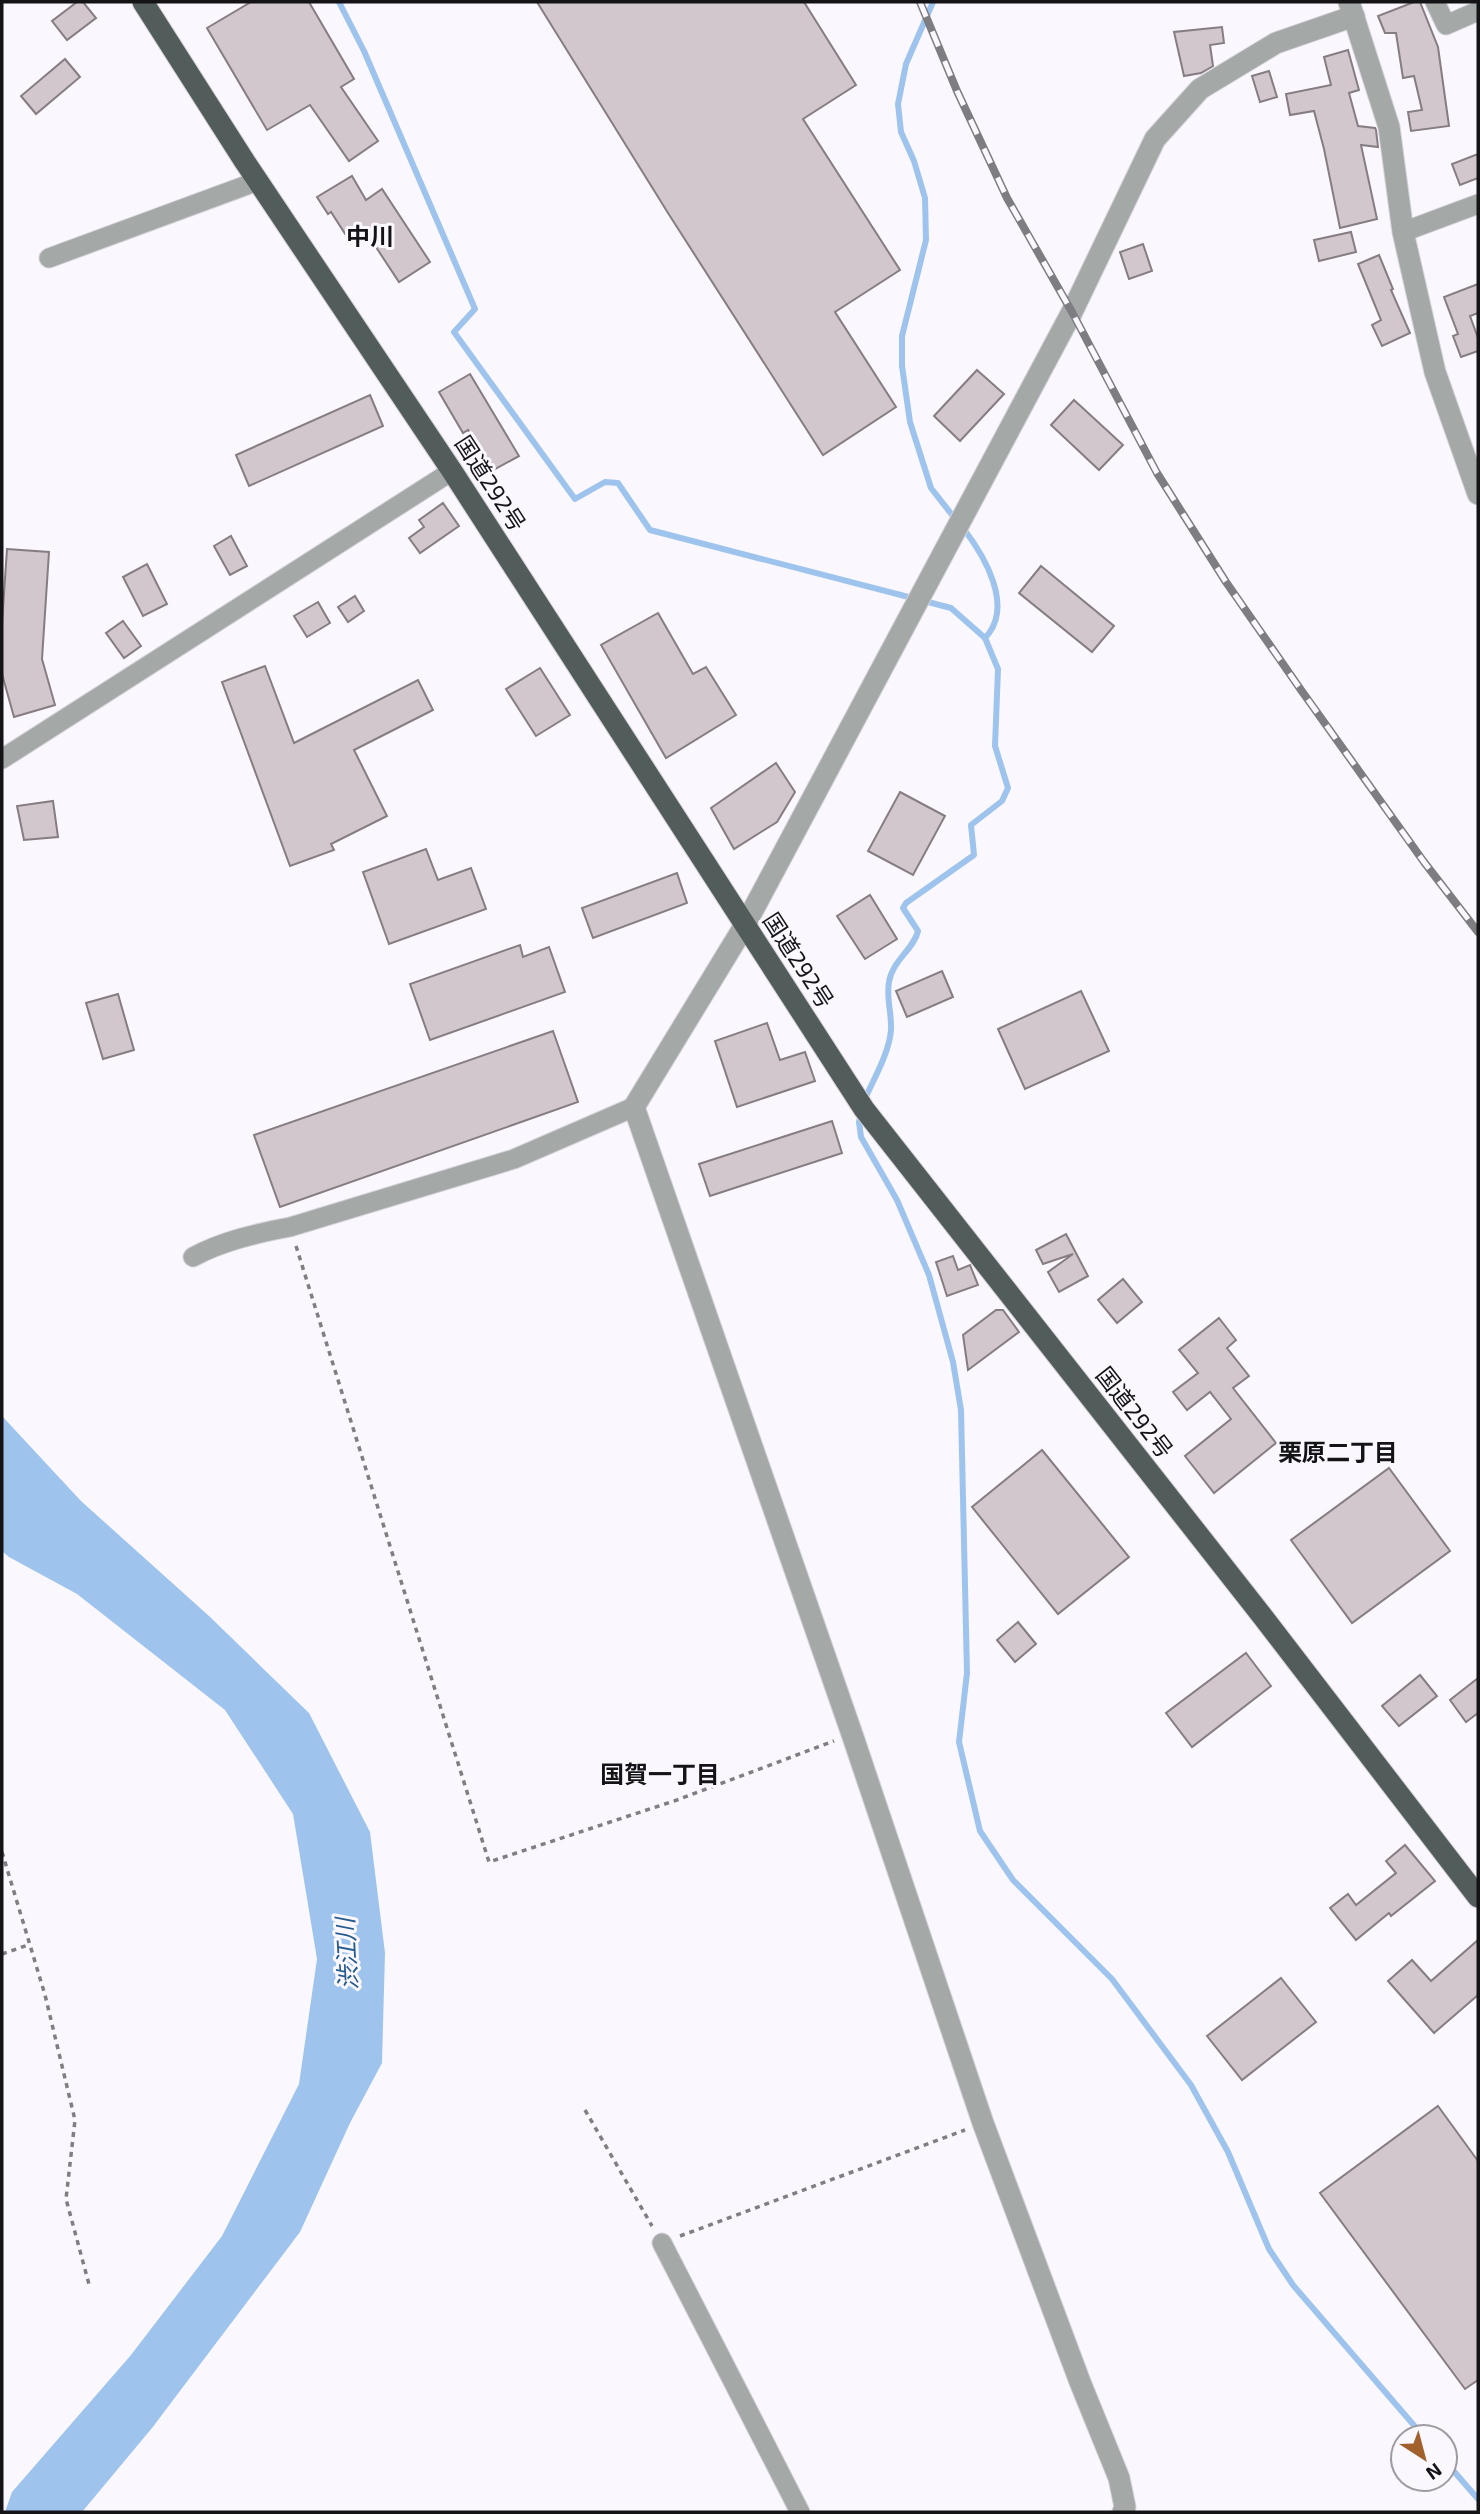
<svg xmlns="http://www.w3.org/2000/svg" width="1480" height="2514" viewBox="0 0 1480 2514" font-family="'Exo 2','Noto Sans JP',sans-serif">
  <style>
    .water { fill: #9ec4ed }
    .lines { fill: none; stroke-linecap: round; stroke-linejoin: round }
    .stream { stroke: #9ec4ed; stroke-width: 6 }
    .building { fill: #d1c7cc; stroke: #867d82; stroke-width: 2 }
    .minor-casing { stroke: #d5d3d9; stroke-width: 21 }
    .tertiary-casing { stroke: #d5d3d9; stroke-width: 23 }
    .trunk-casing { stroke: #d5d3d9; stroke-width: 23 }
    .path { stroke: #807e83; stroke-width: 3.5; stroke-dasharray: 5 5; stroke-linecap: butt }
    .minor { stroke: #a4a9a8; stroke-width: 19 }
    .tertiary { stroke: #a4a9a8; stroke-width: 21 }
    .trunk { stroke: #525c5a; stroke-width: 21 }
    .rail-casing { stroke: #7e7d81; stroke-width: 8 }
    .rail { stroke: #faf8fe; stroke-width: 5; stroke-dasharray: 16; stroke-linecap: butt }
    .labels { text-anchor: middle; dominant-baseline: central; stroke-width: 6; stroke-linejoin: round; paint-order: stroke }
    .street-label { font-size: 23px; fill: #141316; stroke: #faf8fe }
    .neighbourhood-label { font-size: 24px; font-weight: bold; fill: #141316; stroke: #faf8fe }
    .water-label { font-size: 24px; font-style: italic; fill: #255a8d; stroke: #faf8fe }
  </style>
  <rect width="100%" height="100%" fill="#faf8fe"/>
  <path class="water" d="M2 1416 81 1501 209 1616 309 1713 370 1832 385 1953 382 2063 350 2123 300 2232 152 2428 82 2512H5L12 2492 131 2355 222 2236 299 2084 317 1959 293 1814 225 1710 77 1594 9 1557 2 1551Z"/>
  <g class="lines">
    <g class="stream">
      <path d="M339 2 364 51 475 309 454 332 575 499 605 482 618 483 650 530 951 608 985 638 998 669 995 746 1008 788 1002 801 971 825 974 855 906 903 903 908 918 931C914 949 892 961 889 982 886 997 892 1015 891 1030 889 1054 873 1080 864 1101"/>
      <path d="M933 2 906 64 898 104 901 132 914 161 925 198 926 240 902 336V366L910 422 931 488 956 520"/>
      <path d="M963 528C984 555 1015 607 985 638"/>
      <path d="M861 1112 859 1122 861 1137 897 1200 929 1275 953 1362 961 1410 967 1673 959 1742 980 1831 1013 1880 1112 1979 1191 2085 1228 2152 1269 2249 1293 2285 1424 2437"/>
      <path d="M1445 2461 1478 2499"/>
    </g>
  </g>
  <g class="building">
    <path d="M77 2H83L96 18 67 40 52 21Z"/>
    <path d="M251 2H309L354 79 341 87 378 141 349 161 310 105 267 130 207 28Z"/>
    <path d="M537 2H804L856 85 803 119 900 270 835 312 896 407 823 455 668 213Z"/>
    <path d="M1414 2H1420L1438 47 1449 126 1411 131 1408 112 1422 110 1414 76 1403 78 1396 33H1385L1378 16Z"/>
    <path d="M1222 27 1224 43 1210 45 1213 66 1201 73 1184 76 1174 32Z"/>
    <path d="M1348 50 1359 90 1349 93 1358 126 1375 128 1376 130 1378 147 1361 145 1377 219 1340 228 1324 149 1314 111 1290 115 1286 94 1331 85 1324 57Z"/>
    <path d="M65 59 80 77 36 114 21 96Z"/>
    <path d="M1269 71 1277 97 1260 102 1252 76Z"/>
    <path d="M1478 154V178L1460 185 1452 164Z"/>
    <path d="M352 176 366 200 382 189 430 262 399 282 366 232 351 243 331 212 328 214 317 197Z"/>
    <path d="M1351 232 1356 252 1319 261 1314 240Z"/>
    <path d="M1143 244 1152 271 1129 279 1120 252Z"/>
    <path d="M1379 255 1393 289 1391 290 1410 333 1382 346 1372 325 1381 320 1358 264Z"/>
    <path d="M1478 284V313L1470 316 1478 338V351L1461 357 1453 336 1458 334 1444 297Z"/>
    <path d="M977 370 1004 394 960 441 934 416Z"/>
    <path d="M470 374 519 456 490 472 468 430 463 433 439 392Z"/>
    <path d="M370 395 383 426 249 486 236 455Z"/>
    <path d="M1074 400 1123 445 1099 470 1051 425Z"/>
    <path d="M443 503 459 526 420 553 409 538 424 527 419 520Z"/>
    <path d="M231 536 247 566 230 575 214 546Z"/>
    <path d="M7 549 49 552 42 659 55 705 14 717 2 674V623Z"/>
    <path d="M147 564 167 604 143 616 123 577Z"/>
    <path d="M1041 566 1114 626 1092 652 1019 593Z"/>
    <path d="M355 596 364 611 348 622 338 607Z"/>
    <path d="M318 602 330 623 307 637 294 616Z"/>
    <path d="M658 613 693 674 706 667 736 715 666 758 601 645Z"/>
    <path d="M123 621 141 646 124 658 106 633Z"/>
    <path d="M265 666 294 743 418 680 433 710 354 750 387 816 331 844 334 850 290 866 222 682Z"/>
    <path d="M540 668 570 715 536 736 506 689Z"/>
    <path d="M776 763 795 792 777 822 734 849 711 808Z"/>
    <path d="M900 792 945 816 913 875 868 851Z"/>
    <path d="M53 801 58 837 24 840 17 806Z"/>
    <path d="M426 849 438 880 471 868 486 909 389 944 363 872Z"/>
    <path d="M677 873 687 903 593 938 582 908Z"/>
    <path d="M870 895 897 939 865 959 837 916Z"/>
    <path d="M520 945 523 957 549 947 565 992 430 1040 410 984Z"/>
    <path d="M942 971 953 997 907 1017 896 991Z"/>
    <path d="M1081 991 1109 1051 1025 1089 998 1029Z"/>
    <path d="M118 994 134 1050 103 1059 86 1003Z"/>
    <path d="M767 1023 780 1060 805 1052 815 1081 737 1107 715 1041Z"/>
    <path d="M553 1031 578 1102 280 1207 254 1135Z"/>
    <path d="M832 1121 842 1153 710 1196 699 1164Z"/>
    <path d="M1066 1234 1088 1276 1059 1292 1048 1272 1073 1254 1043 1264 1036 1250Z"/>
    <path d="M953 1256 958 1270 970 1265 978 1285 947 1296 936 1262Z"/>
    <path d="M1123 1279 1142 1302 1117 1323 1098 1300Z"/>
    <path d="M996 1310H1003L1019 1332 968 1370 963 1335Z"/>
    <path d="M1219 1318 1236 1340 1227 1348 1249 1376 1233 1388 1276 1443 1214 1493 1185 1456 1231 1419 1210 1392 1187 1410 1173 1392 1198 1373 1179 1350Z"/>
    <path d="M1042 1450 1129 1557 1058 1614 972 1507Z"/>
    <path d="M1389 1468 1450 1551 1352 1623 1291 1540Z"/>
    <path d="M1018 1622 1036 1644 1015 1662 997 1640Z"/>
    <path d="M1246 1653 1271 1686 1192 1747 1166 1713Z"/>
    <path d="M1420 1675 1437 1696 1399 1726 1382 1706Z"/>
    <path d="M1478 1678V1713L1466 1722 1450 1700Z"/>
    <path d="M1405 1845 1435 1881 1391 1916 1389 1913 1356 1940 1330 1908 1348 1894 1356 1905 1396 1873 1386 1861Z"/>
    <path d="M1478 1940V1995L1434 2033 1388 1981 1412 1960 1431 1981Z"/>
    <path d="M1281 1978 1316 2022 1242 2080 1207 2036Z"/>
    <path d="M1438 2106 1478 2161V2380L1465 2389 1320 2193Z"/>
  </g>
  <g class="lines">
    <g class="minor-casing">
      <g id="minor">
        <path d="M1435 2 1446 25 1478 11"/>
        <path d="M1403 232 1478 204"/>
        <path d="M49 258 258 181"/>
        <path d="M2 759 452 471"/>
        <path d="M193 1257C222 1241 258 1233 290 1227L514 1159 634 1107"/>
        <path d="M662 2243 800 2512"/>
      </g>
    </g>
    <g class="tertiary-casing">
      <g id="tertiary">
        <path d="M1349 2 1389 127 1403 232 1435 372 1478 494"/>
        <path d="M1123 2512 1125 2507 1119 2478 1080 2382 983 2123 852 1734 634 1107 745 925 1072 312 1155 139 1200 89 1276 43 1354 16"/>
      </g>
    </g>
    <g class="trunk-casing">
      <path id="trunk" d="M143 2 245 162 452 471 864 1109 1263 1617 1478 1897"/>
    </g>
    <g class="path">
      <path d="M296 1246 489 1862 677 1800 834 1741"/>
      <path d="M2 1852 45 1995 75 2120 66 2199 90 2288"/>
      <path d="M2 1954 28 1945"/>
      <path d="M585 2110 652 2226"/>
      <path d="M680 2236 965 2130"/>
    </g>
    <use href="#minor" class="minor"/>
    <use href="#tertiary" class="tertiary"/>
    <use href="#trunk" class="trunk"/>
    <g class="rail-casing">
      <path id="rail" d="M920 2 957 91 1007 198 1072 312 1157 473 1226 582 1301 690 1424 862 1478 932"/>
    </g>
    <use href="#rail" class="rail"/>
  </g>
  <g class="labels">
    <g class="street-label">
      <text transform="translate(491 483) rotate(57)">国道292号</text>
      <text transform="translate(799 960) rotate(57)">国道292号</text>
      <text transform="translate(1135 1412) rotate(52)">国道292号</text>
    </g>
    <g class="neighbourhood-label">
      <text x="370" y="235">中川</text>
      <text x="1338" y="1451">栗原二丁目</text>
      <text x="660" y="1773">国賀一丁目</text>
    </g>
    <g class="water-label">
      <text transform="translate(346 1954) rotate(-93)">渋江川</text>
    </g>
  </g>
  <rect width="1480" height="2514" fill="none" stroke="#141316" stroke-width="7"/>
  <g transform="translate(1424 2458) rotate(144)"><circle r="33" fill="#faf8fe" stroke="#9e9ca1" stroke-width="2"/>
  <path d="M0-5L12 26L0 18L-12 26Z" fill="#a2612c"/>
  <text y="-10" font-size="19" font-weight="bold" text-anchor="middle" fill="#141316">N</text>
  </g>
</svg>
